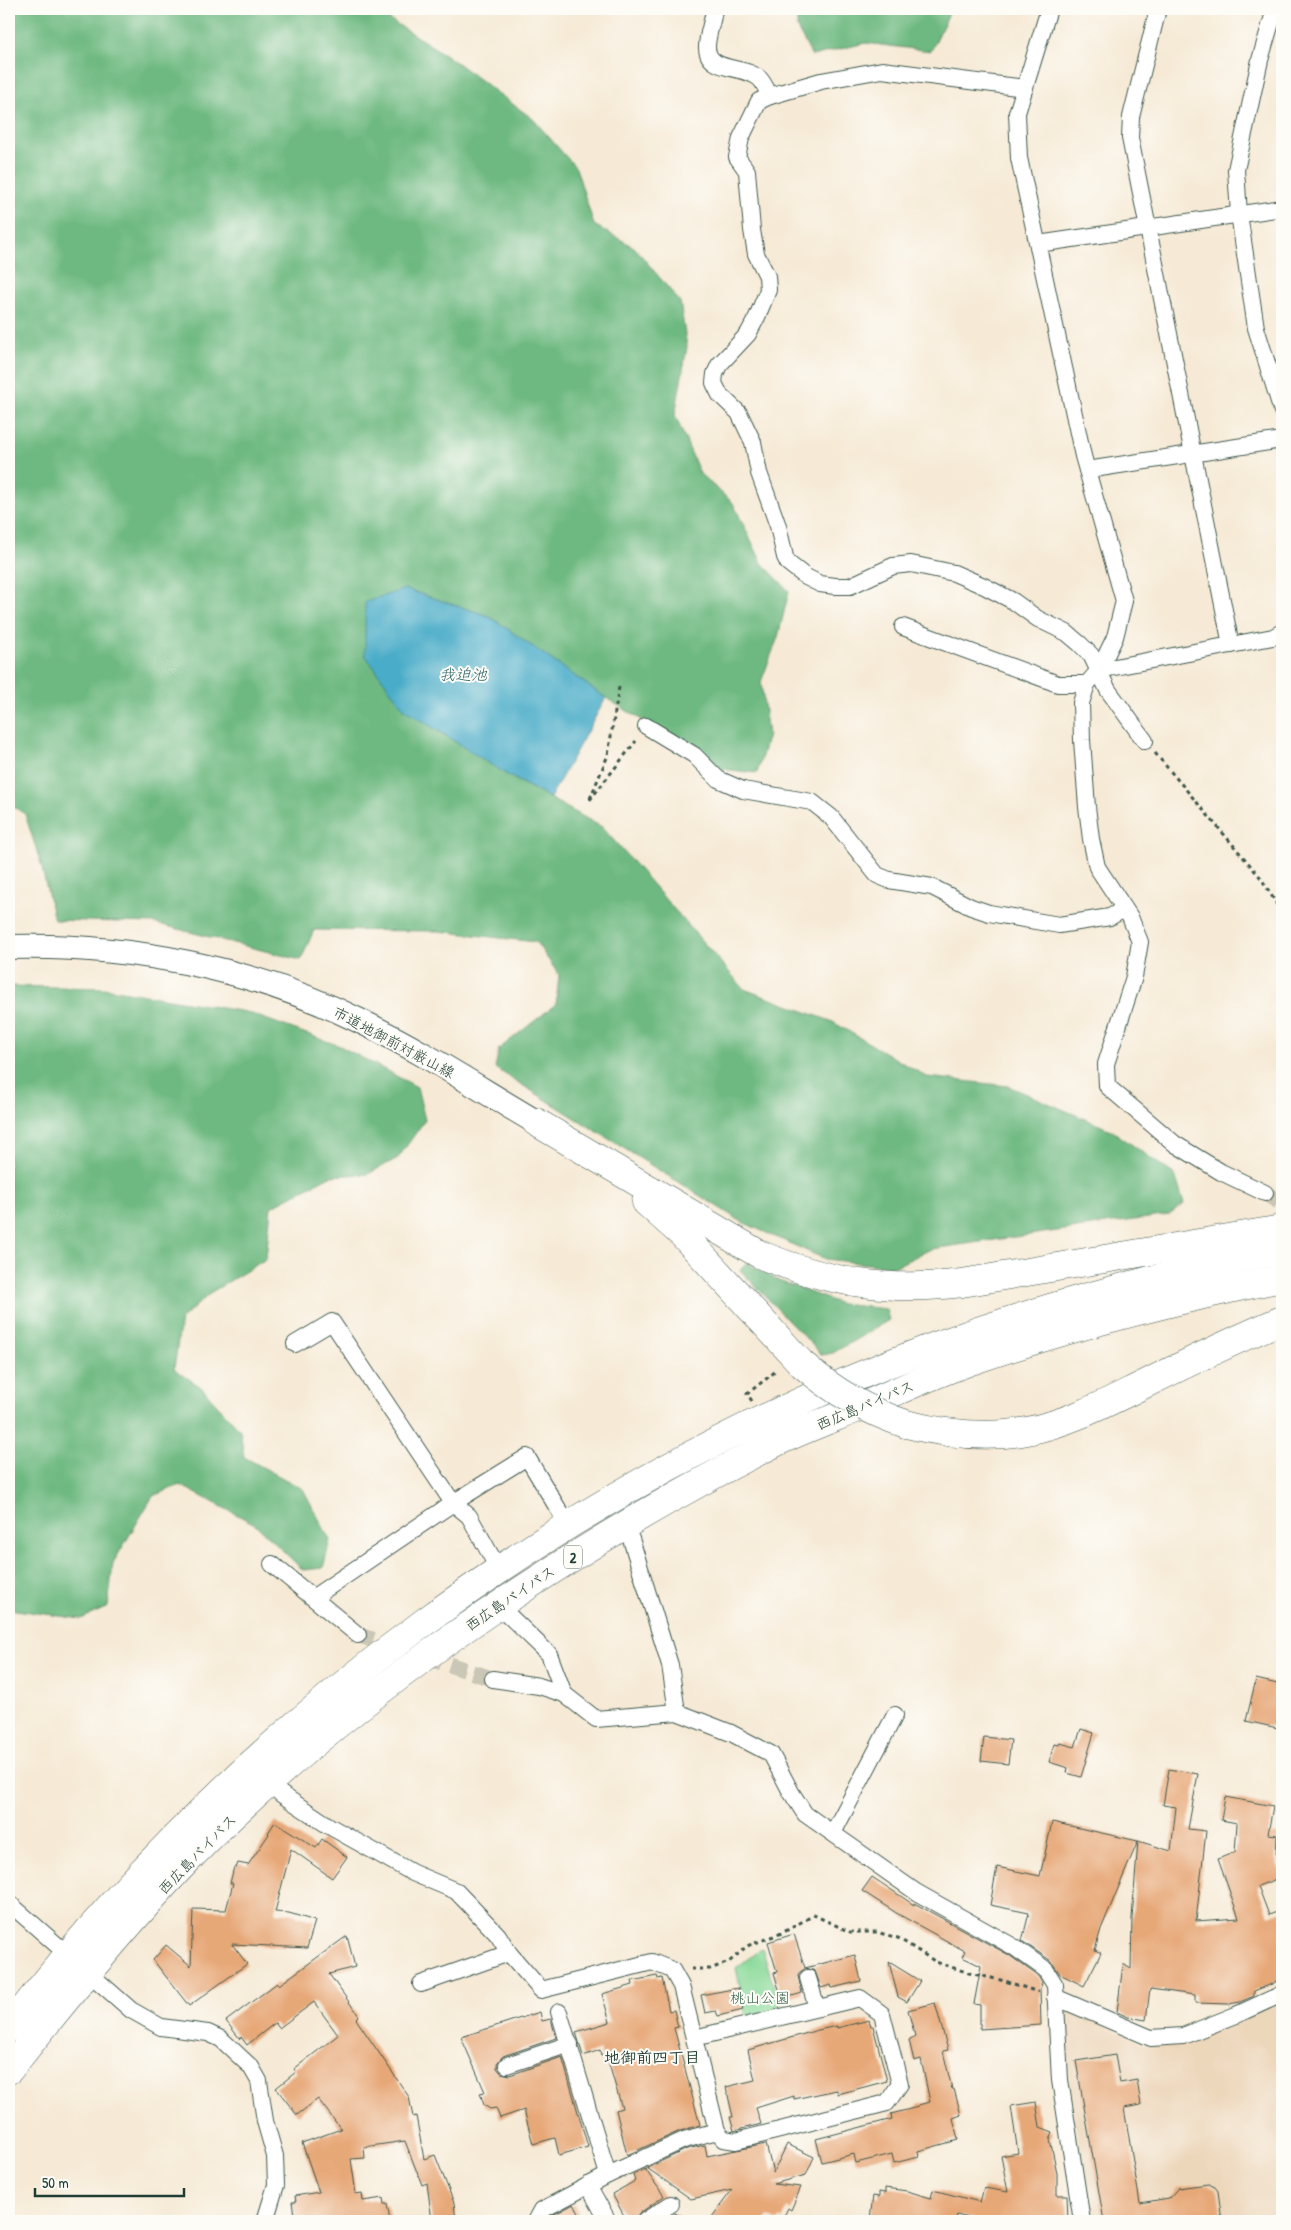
<svg xmlns="http://www.w3.org/2000/svg" width="1291" height="2230" viewBox="0 0 1291 2230" font-family="'Patrick Hand','Klee One',sans-serif">
  <style>
    .built { fill: #edd7bb }
    .green { fill: #89d999; stroke: #548b66 }
    .forest { fill: #6eb981; stroke: #467b5a }
    .water { fill: #48acc8; stroke: #34747e }
    .building { fill: #e7a878 }
    .lines { fill: none; stroke-linecap: round; stroke-linejoin: round }
    .street-tunnel { stroke: #cbc7b6; stroke-width: 16; stroke-dasharray: 16 8; stroke-linecap: butt }
    .street-casing { stroke: #3f574c; stroke-width: 18 }
    .secondary-casing { stroke: #3f574c; stroke-width: 26 }
    .highway-casing { stroke: #3f574c; stroke-width: 29 }
    .path { stroke: #3f574c; stroke-width: 3; stroke-dasharray: 4 4; stroke-linecap: butt }
    .street { stroke: #fff; stroke-width: 16 }
    .secondary { stroke: #fff; stroke-width: 24 }
    .highway { stroke: #fff; stroke-width: 28 }
    .highway-bridge-casing { stroke: #3f574c; stroke-width: 29; stroke-linecap: butt }
    .highway-bridge { stroke: #fff; stroke-width: 28 }
    .labels { text-anchor: middle; dominant-baseline: central; stroke-width: 4; stroke-linejoin: round; paint-order: stroke }
    .shield { fill: #fdfcf7; stroke: #62766e; stroke-width: 1 }
    .shield-label { font-size: 14px; font-weight: bold; fill: #1f3d34 }
    .street-label { font-size: 15px; fill: #1f3d34; stroke: #fdfcf7 }
    .park-label { font-size: 15px; fill: #3a644d; stroke: #fdfcf7 }
    .water-label { font-size: 16px; font-style: italic; fill: #2d6468; stroke: #fdfcf7 }
    .neighbourhood-label { font-size: 16px; font-weight: bold; fill: #1f3d34; stroke: #fdfcf7 }
  </style>
  <rect width="100%" height="100%" fill="#fdfcf7"/>
  <filter id="ink" filterUnits="userSpaceOnUse"><feTurbulence type="fractalNoise" baseFrequency=".02" numOctaves="2"/><feDisplacementMap in="SourceGraphic" scale="10" xChannelSelector="R" yChannelSelector="G"/><feConvolveMatrix kernelMatrix="1 2 1 2 8 2 1 2 1" color-interpolation-filters="sRGB"/></filter>
  <filter id="wash" filterUnits="userSpaceOnUse"><feTurbulence type="fractalNoise" baseFrequency=".0096" numOctaves="4" result="noise"/><feDisplacementMap in="SourceGraphic" scale="20" xChannelSelector="R" yChannelSelector="G"/><feGaussianBlur stdDeviation="1.12" result="paint"/><feColorMatrix in="noise" values="0 0 0 0 0 0 0 0 0 0 0 0 0 0 0 0 0 1.4 0 .05"/><feComposite in="paint" operator="in"/></filter>
  <g filter="url(#wash)">
    <rect width="100%" height="100%" fill="#f6ead6"/>
    <path class="built" d="M1282 2001V2221H1091L1069 2084 1060 2014 1074 2012 1148 2045Z"/>
    <path class="green" d="M762 1948 781 2010 747 2018 736 1968Z"/>
    <g class="forest">
      <path d="M9 9H373L449 57 533 119 576 168 594 225 634 247 680 302 687 347 675 415 700 474 733 503 762 563 789 591 778 637 761 682 768 735 757 773 722 769 606 698 489 616 404 709 509 776 602 827 744 989 831 1021 927 1077 1008 1086 1111 1130 1175 1175 1184 1204 1169 1215 931 1249 894 1267 825 1259 742 1222 495 1068 499 1049 556 1004 559 975 536 942 438 931 314 930 301 960 154 923 54 920 41 864 25 814 9 804Z"/>
      <path d="M797 9H951L931 51 865 43 812 56 797 28Z"/>
      <path d="M9 986 104 988 246 1012 340 1046 417 1087 425 1120 398 1158 368 1174 330 1176 271 1207 266 1259 213 1291 181 1319 174 1369 201 1387 240 1430 244 1457 303 1489 330 1540 323 1568 303 1570 255 1524 180 1485 153 1496 113 1563 108 1607 81 1619 9 1609Z"/>
      <path d="M747 1263 779 1281 841 1304 886 1309 889 1320 833 1353 822 1355 740 1270Z"/>
    </g>
    <path class="water" d="M405 589 489 616 606 698 550 798 509 776 404 709 365 655V602Z"/>
    <g id="blocks">
      <g class="building">
        <path d="M1256 1679 1282 1685V1729L1246 1721Z"/>
        <path d="M1081 1729 1094 1733 1081 1777 1067 1773 1068 1768 1049 1762 1054 1744 1059 1745 1060 1743 1075 1747Z"/>
        <path d="M984 1737 1011 1740 1008 1764 981 1761Z"/>
        <path d="M1169 1769 1198 1774 1188 1829 1206 1831 1196 1921 1239 1918 1218 1859 1235 1852 1237 1823 1221 1820 1225 1797 1273 1806 1268 1834 1277 1835 1276 1856 1282 1877 1258 1886 1269 1915 1282 1910V1980L1254 1991V1996L1240 2002 1229 2004 1195 2003V1995L1150 1989 1146 2020 1128 2017 1117 2012 1123 1964 1131 1969 1132 1918 1138 1841 1171 1851 1176 1807 1163 1805Z"/>
        <path d="M275 1822 316 1848 322 1839 347 1857 332 1878 291 1849 275 1912 289 1913 315 1921 307 1948 232 1944 247 1964 189 2006 153 1960 166 1945 191 1966 193 1909 226 1910 233 1883H230L234 1867 236 1868 238 1863 248 1865 269 1834 268 1833Z"/>
        <path d="M1052 1822 1138 1841 1101 1929 1095 1950 1101 1953 1084 1986 1060 1974 1051 1961 1022 1941 1029 1913 990 1905 997 1867 1040 1876Z"/>
        <path d="M872 1877 914 1905V1903L1009 1955 1038 1976 1042 1983 1040 1990 1041 2025 980 2029V2005L974 2004 981 1966 962 1957 965 1951 898 1914 862 1891Z"/>
        <path d="M794 1934 805 1968 855 1955 861 1981 832 1988 831 1985 821 1988 815 1971 806 1968 800 1972 798 1976 802 1993 782 1999 774 1973 777 1972 768 1942Z"/>
        <path d="M347 1936 355 1967 329 1974 359 2016 356 2019 409 2097 413 2117 416 2116 424 2159 435 2155 454 2203 456 2221H432L427 2183 422 2185 405 2141 364 2147 365 2158 351 2159 356 2194 362 2193 363 2201 383 2198 384 2204H387L390 2221H338L337 2219 295 2221 292 2202H296L295 2196 319 2192 302 2143 341 2129 318 2099 297 2115 276 2088 296 2072 294 2069 338 2035 314 2002 279 2028 275 2023 247 2045 241 2037 240 2039 226 2021 277 1983 279 1985Z"/>
        <path d="M889 1962 920 1981 907 2002 898 1997Z"/>
        <path d="M657 1976 658 1979 662 1978 669 2011 674 2010 678 2027 674 2028 700 2125 680 2131 627 2155 616 2110 622 2108 606 2054 601 2055 600 2050 583 2056 576 2032 610 2022 602 1994 633 1985 632 1981Z"/>
        <path d="M738 1988 743 2010 718 2016 716 2011 705 2013 701 1995Z"/>
        <path d="M935 2003 948 2050 943 2051 952 2089H954L961 2115 953 2118 958 2140 918 2151 919 2157 894 2163 892 2154 856 2163 854 2154 822 2162 816 2139 892 2119 891 2114 918 2107V2105L930 2102 921 2059 914 2061 909 2040 915 2036 908 2010Z"/>
        <path d="M540 2012 542 2021 551 2019 556 2038 503 2056 497 2063V2068L501 2073 510 2075 562 2057 588 2147 559 2155 555 2138 533 2144 524 2110 500 2118 496 2108 490 2109 484 2105 480 2093 485 2092 461 2037Z"/>
        <path d="M869 2020 871 2026H873L887 2081 838 2094 837 2090 794 2099V2096L756 2108 761 2124 734 2131 730 2117H733L726 2087 755 2080 748 2050 818 2030 837 2026V2028Z"/>
        <path d="M1115 2055 1120 2083 1137 2080 1141 2105 1124 2108 1140 2203 1169 2198 1178 2188 1208 2184 1215 2187 1218 2191 1222 2221H1104L1076 2061Z"/>
        <path d="M1036 2102 1040 2127 1053 2132 1050 2139 1057 2173V2195H1067L1068 2221H978L957 2215 955 2221H886L870 2219 873 2196 879 2197V2192L885 2193V2188L907 2191 931 2198 933 2190 980 2202 984 2188 1008 2192 1001 2156 1018 2153 1011 2106Z"/>
        <path d="M766 2144 773 2173 787 2144 814 2157 806 2175 773 2184 801 2187 791 2210 788 2208 782 2220 779 2218 778 2221 769 2217 766 2221H709L732 2190 691 2199 647 2168 687 2149 705 2145 707 2156Z"/>
        <path d="M645 2169 664 2196 640 2213 635 2221H627L612 2194 635 2181 633 2175Z"/>
        <path d="M574 2204 583 2221H547L549 2217Z"/>
        <path d="M676 2213 681 2221H663Z"/>
      </g>
    </g>
  </g>
  <g filter="url(#ink)">
    <use href="#blocks" fill-opacity="0" stroke="#3f574c" stroke-width="1"/>
    <g class="lines">
      <g class="street-tunnel">
        <path d="M1265 1193 1282 1204"/>
        <path d="M358 1635 493 1679"/>
      </g>
      <g class="street-casing">
        <g id="street">
          <path d="M714 9C713 22 707 34 707 47 707 73 746 65 760 79 764 83 767 91 770 96L759 101 741 138 737 157 747 171 752 230 756 254 767 276 768 290 757 317 748 334 719 365 715 374 714 383 720 395 739 413 753 442 759 473 778 526 785 557 788 563 806 577 820 584 835 586H850L893 566 911 564 954 573 984 586 1013 601 1038 619 1067 633 1080 644 1091 655 1108 690 1145 741"/>
          <path d="M1049 9 1017 113 1019 158 1083 456 1124 601 1115 637 1099 670 1087 684 1081 703 1082 740 1087 807 1091 839 1097 867 1130 917 1140 942 1134 977 1106 1064 1107 1086 1175 1144 1221 1172 1265 1193"/>
          <path d="M1158 9 1131 117 1130 138 1231 645"/>
          <path d="M1275 9 1260 60 1236 170 1239 214 1256 328 1282 411"/>
          <path d="M770 96 821 81 882 70 1025 88"/>
          <path d="M1038 244 1282 208"/>
          <path d="M1087 470 1282 440"/>
          <path d="M903 627 1058 684H1087"/>
          <path d="M1099 670 1273 637 1282 632"/>
          <path d="M646 726 694 755 718 779 743 790 812 802 831 817 877 875 889 880 932 887 971 907 989 913 1059 925 1110 917 1124 909"/>
          <path d="M295 1344 332 1322 453 1503 527 1457 560 1512"/>
          <path d="M623 1525 631 1539 670 1665 677 1712"/>
          <path d="M272 1564 358 1635"/>
          <path d="M314 1597 453 1503 469 1516 499 1570"/>
          <path d="M498 1605 549 1654 564 1694"/>
          <path d="M493 1679 539 1686 564 1694 596 1719 677 1712 731 1733 771 1754 791 1792 805 1814 916 1892 1014 1947 1045 1969 1055 1985 1060 2080 1082 2221"/>
          <path d="M269 1782 281 1794 329 1826 413 1873 456 1891 498 1935 509 1953 541 1990 652 1962 672 1970 681 1986 717 2131"/>
          <path d="M833 1833 895 1715"/>
          <path d="M9 1903 131 2010 161 2027 208 2033 221 2039 251 2067 259 2081 265 2121 275 2156 276 2185 265 2221"/>
          <path d="M808 1978 817 2008"/>
          <path d="M421 1984 509 1953"/>
          <path d="M1055 1997 1151 2038 1183 2036 1236 2015 1282 1994"/>
          <path d="M559 2012 608 2175"/>
          <path d="M507 2065 570 2044"/>
          <path d="M588 2185 608 2221"/>
          <path d="M536 2221 542 2210 608 2175 684 2140 717 2131 724 2139 736 2141 887 2103 900 2084 882 2014 860 1998 694 2038"/>
          <path d="M645 2221 671 2204"/>
        </g>
      </g>
      <g class="secondary-casing">
        <path id="secondary" d="M9 947C130 944 253 968 362 1022 422 1051 478 1088 536 1122"/>
      </g>
      <g class="highway-casing">
        <g id="highway">
          <path d="M536 1122 759 1254C828 1283 889 1292 962 1283L1282 1229"/>
          <path d="M646 1202 683 1235 802 1364"/>
          <path d="M906 1424C946 1434 987 1439 1027 1431 1068 1423 1104 1404 1141 1386 1187 1363 1234 1340 1282 1320"/>
          <path d="M9 2028C245 1720 572 1481 935 1346 1048 1305 1164 1274 1282 1250"/>
          <path d="M9 2070C62 2003 119 1933 178 1870 261 1782 356 1706 454 1636 555 1565 660 1501 771 1445 800 1430 832 1419 863 1406 900 1390 938 1372 977 1359 1077 1325 1179 1299 1282 1278"/>
        </g>
      </g>
      <g class="path">
        <path d="M619 687 608 755 589 801 636 741"/>
        <path d="M1155 753 1261 878 1282 913"/>
        <path d="M752 1401 747 1394 776 1371"/>
        <path d="M691 1969H710L729 1962 747 1946 782 1933 814 1915 850 1932H876L898 1938 936 1962 969 1973 1005 1981 1038 1992"/>
      </g>
      <use href="#street" class="street"/>
      <use href="#secondary" class="secondary"/>
      <use href="#highway" class="highway"/>
      <g class="highway-bridge-casing">
        <path id="highway-bridge" d="M802 1364C834 1392 867 1411 906 1424"/>
      </g>
      <use href="#highway-bridge" class="highway-bridge"/>
    </g>
  </g>
  <g class="labels">
    <rect class="shield" x="564" y="1545.5" width="18" height="23" rx="4"/>
    <g class="shield-label">
      <text x="573" y="1557">2</text>
    </g>
    <g class="street-label">
      <text transform="translate(394 1042) rotate(28)">市道地御前対厳山線</text>
      <text transform="translate(865 1405) rotate(-23)">西広島バイパス</text>
      <text transform="translate(510 1598) rotate(-34)">西広島バイパス</text>
      <text transform="translate(197 1854) rotate(-46)">西広島バイパス</text>
    </g>
    <g class="park-label">
      <text x="760" y="1997">桃山公園</text>
    </g>
    <g class="water-label">
      <text x="463" y="674">我迫池</text>
    </g>
    <g class="neighbourhood-label">
      <text x="652" y="2057">地御前四丁目</text>
    </g>
  </g>
  <rect width="1291" height="2230" fill="none" stroke="#fdfcf7" stroke-width="30"/>
  <path d="M35 2188v8h149v-8" fill="none" stroke="#1f3d34" stroke-width="2.5"/>
  <text x="42" y="2188" font-size="15" fill="#1f3d34" stroke="#fdfcf7" stroke-width="4" paint-order="stroke">50 m</text>
</svg>
